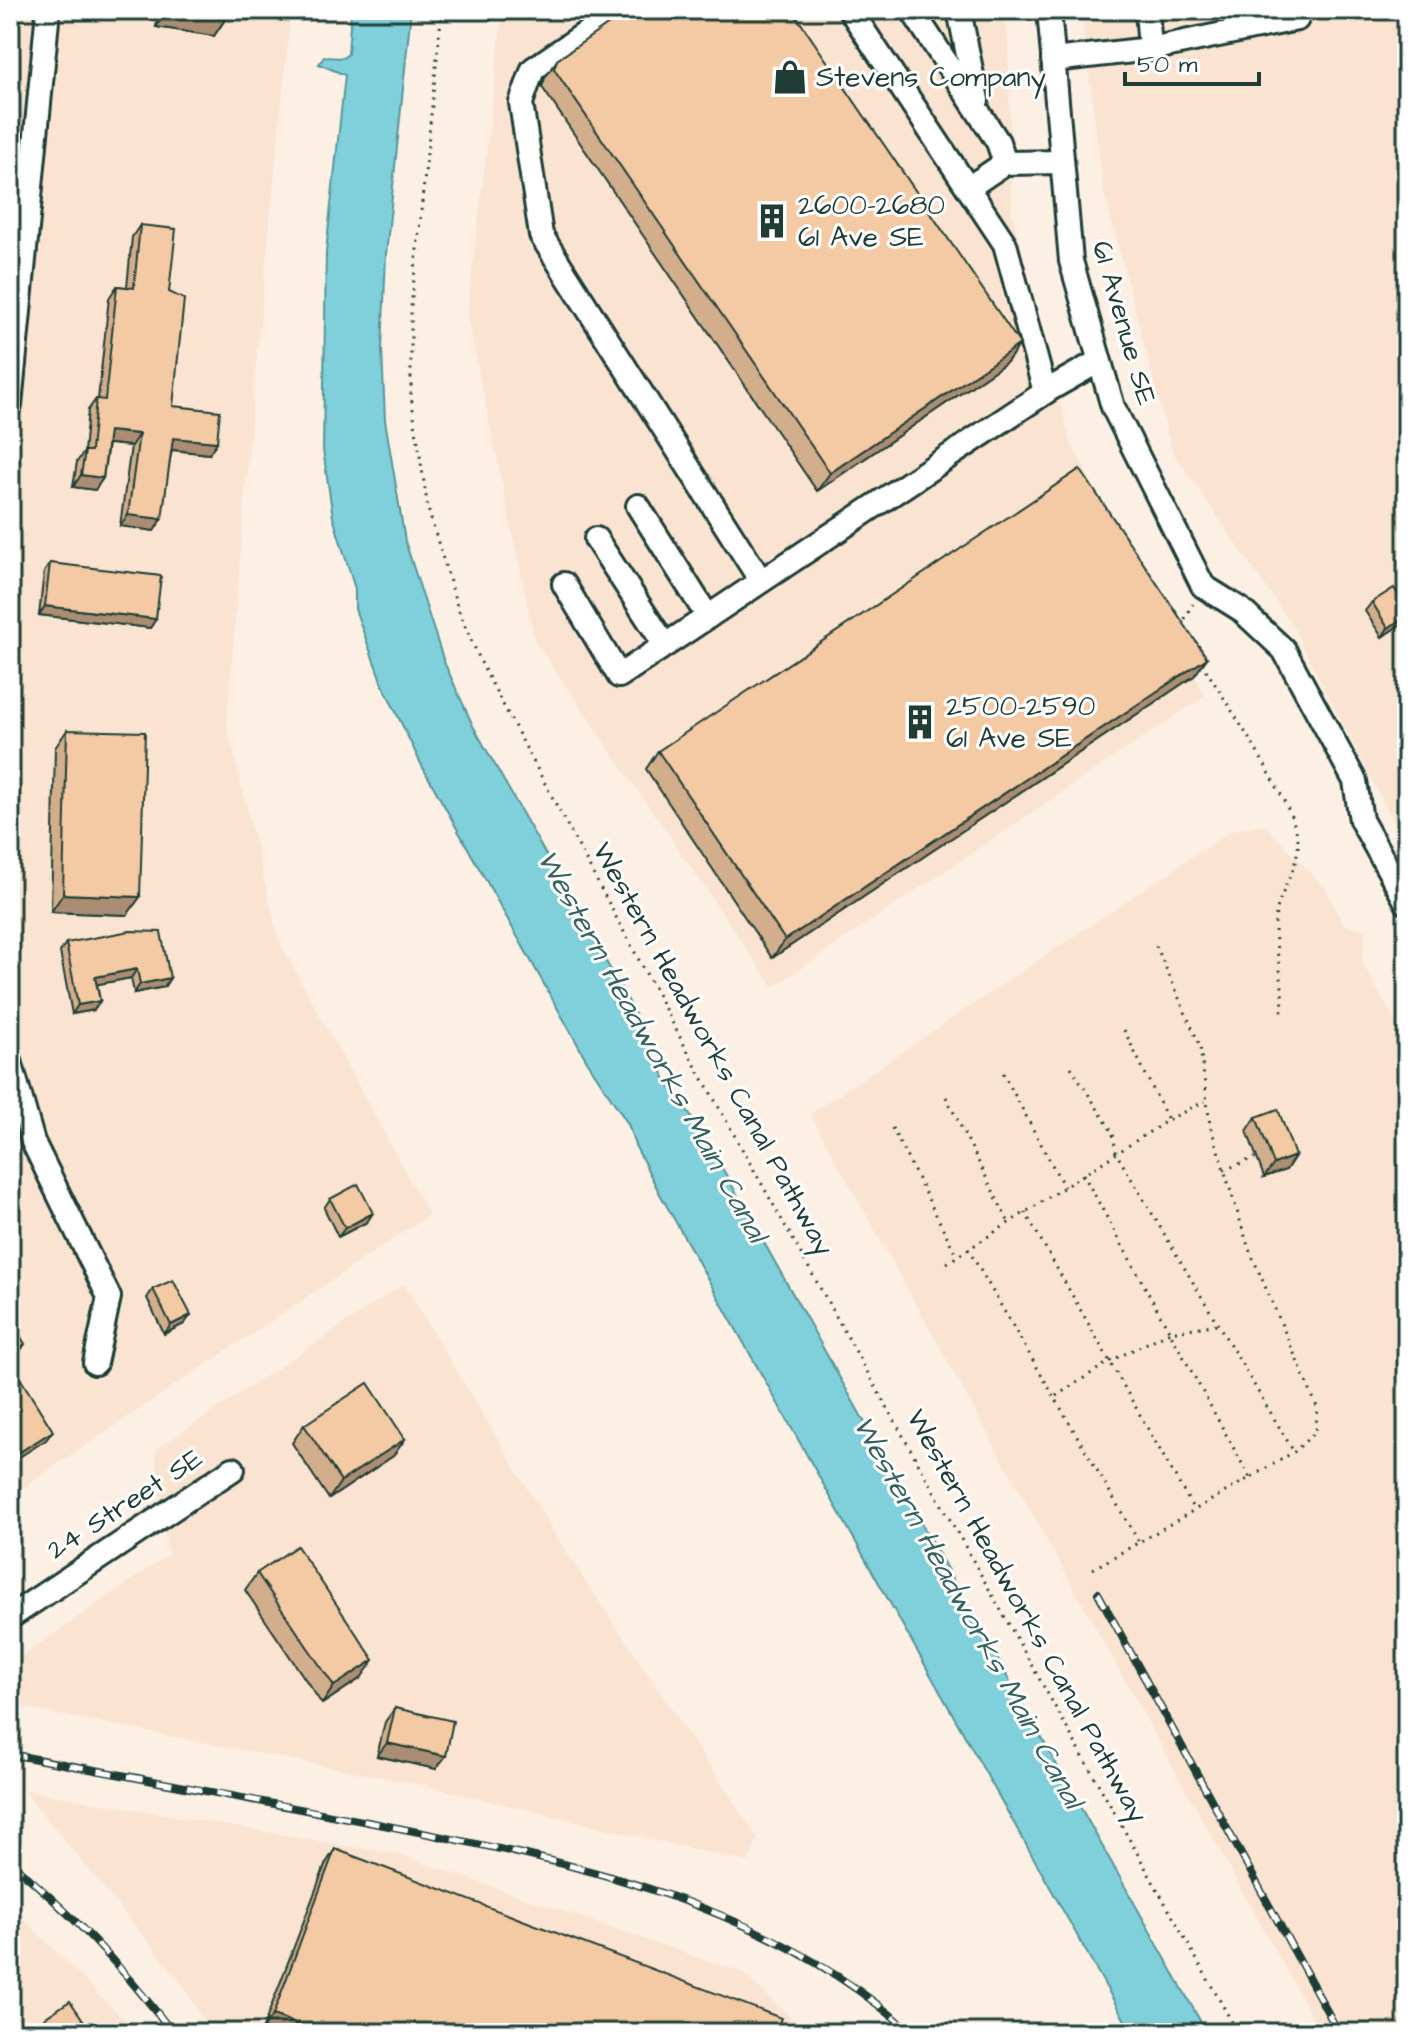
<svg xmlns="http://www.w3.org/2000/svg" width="1417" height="2043" viewBox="0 0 1417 2043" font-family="'Architects Daughter',sans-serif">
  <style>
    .built { fill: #fae4d1 }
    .water { fill: #7fd0da; stroke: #599598; stroke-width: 2 }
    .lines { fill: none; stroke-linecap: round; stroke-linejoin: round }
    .minor-casing { stroke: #1f3d34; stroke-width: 28 }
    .path { stroke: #1f3d34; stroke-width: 3; stroke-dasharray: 2 6; stroke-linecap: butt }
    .minor { stroke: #fff; stroke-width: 22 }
    .rail-casing { stroke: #1f3d34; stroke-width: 8 }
    .rail { stroke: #fff; stroke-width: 5; stroke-dasharray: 15; stroke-linecap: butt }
    .wall { fill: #d2ae8d; stroke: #1f3d34; stroke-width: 2 }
    .shaded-wall { fill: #ab8d73; stroke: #1f3d34; stroke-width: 2 }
    .building { fill: #f4caa4; stroke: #1f3d34; stroke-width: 2 }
    .labels { text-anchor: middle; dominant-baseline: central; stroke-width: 6; stroke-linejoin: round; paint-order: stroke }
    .poi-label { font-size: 28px; fill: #1f3d34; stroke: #fff; text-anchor: start }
    .street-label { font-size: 28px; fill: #1f3d34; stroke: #fff }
    .water-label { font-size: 30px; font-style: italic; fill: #37625e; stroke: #fff }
  </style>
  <rect width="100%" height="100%" fill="#fcefe4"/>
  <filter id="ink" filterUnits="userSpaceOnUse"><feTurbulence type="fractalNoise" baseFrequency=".0125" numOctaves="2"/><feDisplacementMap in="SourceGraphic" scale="16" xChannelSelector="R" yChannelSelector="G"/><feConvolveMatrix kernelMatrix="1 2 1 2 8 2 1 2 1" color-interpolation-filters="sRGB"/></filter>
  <g filter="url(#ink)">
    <g class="built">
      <path d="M10 10H291L254 384 227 725 279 941 429 1215 10 1496Z"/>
      <path d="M503 10H1002L1008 38 1012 213 1071 444 1205 696 773 987 535 641 467 316Z"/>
      <path d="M1081 10H1407V848L1290 622 1172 451 1103 189Z"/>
      <path d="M1264 824 1325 888 1343 924 1366 930 1362 962 1407 1043V2033H1321L810 1114 1232 830Z"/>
      <path d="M404 1284 566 1552 758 1838 748 1862 418 1784 10 1705V1664L168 1555 155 1450Z"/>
      <path d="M23 1790 400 1855 743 1973 808 2033H211L182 1983Z"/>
      <path d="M10 1905 128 2024 133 2033H10Z"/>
    </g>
    <path class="water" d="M351 10H411L386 255 382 349 385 420 405 541 444 662 473 726 630 1004 668 1084 702 1132 1207 2033H1132L660 1194 635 1145 628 1124 587 1061 422 766 382 683 355 609V589L333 517 323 450 326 252 345 75 319 64 324 57 343 58 348 54Z"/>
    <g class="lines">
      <g class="minor-casing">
        <g id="minor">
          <path d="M620 10 533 69 521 103 541 235 761 581"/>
          <path d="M850 10 1005 244 1045 392"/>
          <path d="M912 10 998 142 1005 163"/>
          <path d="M959 10 977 100"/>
          <path d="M1049 10 1071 261 1113 407 1203 586 1240 609 1284 650 1355 781 1361 820 1407 903"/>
          <path d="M1147 10 1150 49"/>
          <path d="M1053 60 1150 49 1297 19 1301 10"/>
          <path d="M968 188 1005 163 1062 162"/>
          <path d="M10 405 48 10"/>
          <path d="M638 506 708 617"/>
          <path d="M596 539 665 645"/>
          <path d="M564 584 619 676 1050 389 1099 361"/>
          <path d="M10 1061 33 1142 109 1297 95 1363"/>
          <path d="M10 1617 233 1469"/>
        </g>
      </g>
      <g class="path">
        <path d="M442 10 411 307V396L428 509 458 609 483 667 690 1056 1238 2033"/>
        <path d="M1181 626 1193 604"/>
        <path d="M1202 663C1224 700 1295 804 1298 840 1300 872 1273 897 1275 928 1276 958 1285 983 1282 1013"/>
        <path d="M1124 1030 1168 1120"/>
        <path d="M1071 1067 1113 1133 1116 1153 1294 1452"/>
        <path d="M1003 1073 1064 1187"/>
        <path d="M946 1097 1009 1223"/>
        <path d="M892 1128 957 1256"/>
        <path d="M1224 1170 1257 1157"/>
        <path d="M1083 1174 1250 1478"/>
        <path d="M1025 1212 1194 1510"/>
        <path d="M968 1249 1139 1542"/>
        <path d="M947 1263 1168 1120 1205 1101"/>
        <path d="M1056 1396 1112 1360 1170 1332 1218 1324"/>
        <path d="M1093 1569 1294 1452 1315 1432 1318 1409 1249 1249 1210 1125 1200 1046 1154 941"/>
      </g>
      <use href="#minor" class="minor"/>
      <g class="rail-casing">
        <g id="rail">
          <path d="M1098 1593 1339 2033"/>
          <path d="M10 1754C131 1777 252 1799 373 1823 565 1861 761 1898 912 2033"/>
          <path d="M10 1862C72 1913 124 1969 173 2033"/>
        </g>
      </g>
      <use href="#rail" class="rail"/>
    </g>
    <g class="wall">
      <path d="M159 10H228L226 18 214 36 156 27Z"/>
      <path d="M557 60 1020 344 1007 362 817 491 542 87 545 78Z"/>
      <path d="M140 225 169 292 173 406 209 454 172 450 154 531 120 526 131 446 108 444 103 478 95 490 73 487 77 462 84 452 88 410 96 399H98L109 298 117 286 127 287 132 237Z"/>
      <path d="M50 563 156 619 150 628 39 615 44 572Z"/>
      <path d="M1372 602 1407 608V618L1404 622 1382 637 1365 611Z"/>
      <path d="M1207 658 1194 676 772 958 646 769 658 751Z"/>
      <path d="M67 730 140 897 127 915 51 912 55 748Z"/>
      <path d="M66 943 170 978 164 987 134 993 131 978 97 984 100 1001 94 1010 72 1014 60 952Z"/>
      <path d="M1256 1117 1295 1156 1286 1170 1264 1177 1247 1131Z"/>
      <path d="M330 1199 367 1222 338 1237 324 1208Z"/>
      <path d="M153 1289 191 1315 184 1324 164 1334 147 1298Z"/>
      <path d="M304 1425 405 1439 393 1456 329 1499 292 1443Z"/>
      <path d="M257 1573 361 1678 322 1704 245 1590Z"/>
      <path d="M395 1708 436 1769 377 1756 385 1722Z"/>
      <path d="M335 1849 775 2033H276L263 2028 326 1863Z"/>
    </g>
    <g class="shaded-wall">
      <path d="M168 10H173L226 18 214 36 156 27Z"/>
      <path d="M1020 344 1007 362 817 491 830 473Z"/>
      <path d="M109 431 139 434 131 446 101 443Z"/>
      <path d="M173 438 217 442 209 454 165 449Z"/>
      <path d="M81 475 103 478 95 490 73 487Z"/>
      <path d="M128 515 162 519 154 531 120 526Z"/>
      <path d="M45 606 156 619 150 628 39 615Z"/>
      <path d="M1407 615V618L1404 622 1382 637 1388 628Z"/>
      <path d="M1207 658 1194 676 772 958 785 940Z"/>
      <path d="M63 894 140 897 127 915 51 912Z"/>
      <path d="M137 969 131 978 89 986 95 977Z"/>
      <path d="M170 978 164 987 134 993 140 984Z"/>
      <path d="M100 1001 94 1010 72 1014 78 1005Z"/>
      <path d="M1295 1156 1286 1170 1264 1177 1274 1164Z"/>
      <path d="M373 1213 367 1222 338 1237 345 1228Z"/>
      <path d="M191 1315 184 1324 164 1334 171 1325Z"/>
      <path d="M25 1344 19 1353 10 1358V1353Z"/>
      <path d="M53 1431 46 1440 10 1463V1458Z"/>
      <path d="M405 1439 393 1456 329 1499 341 1481Z"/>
      <path d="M374 1660 361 1678 322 1704 334 1686Z"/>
      <path d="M387 1743 446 1756 436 1769 377 1756Z"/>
      <path d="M273 2015 311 2029 309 2033H276L263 2028Z"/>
    </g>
    <g class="building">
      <path d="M173 10H228L226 18Z"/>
      <path d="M629 10H792L1020 344 830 473 554 69 557 60Z"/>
      <path d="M140 225 176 229 169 292 184 299 173 406 220 411 217 442 173 438 162 519 128 515 139 434 109 431 103 478 81 475 85 451H91L96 399 105 400 117 286 134 288Z"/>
      <path d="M1080 469 1207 658 785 940 658 751Z"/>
      <path d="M50 563 161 576 156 619 45 606Z"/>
      <path d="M1394 588 1407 608V615L1388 628 1372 602Z"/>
      <path d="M67 730 145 732 140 897 63 894Z"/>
      <path d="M130 931 161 932 170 978 140 984 137 969 95 977 100 1001 78 1005 66 943Z"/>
      <path d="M1278 1109 1295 1156 1274 1164 1256 1117Z"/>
      <path d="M358 1184 373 1213 345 1228 330 1199Z"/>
      <path d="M173 1280 191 1315 171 1325 153 1289Z"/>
      <path d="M10 1319 25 1344 10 1353Z"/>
      <path d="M10 1362 53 1431 10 1458Z"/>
      <path d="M368 1383 405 1439 341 1481 304 1425Z"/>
      <path d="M297 1546 374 1660 334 1686 257 1573Z"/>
      <path d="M395 1708 453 1721 446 1756 387 1743Z"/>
      <path d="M335 1849 781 2018 775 2033H310L311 2029 273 2015Z"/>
      <path d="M70 2001 92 2033H22Z"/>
    </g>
  </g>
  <defs>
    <g id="shop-bare" transform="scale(2.76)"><path d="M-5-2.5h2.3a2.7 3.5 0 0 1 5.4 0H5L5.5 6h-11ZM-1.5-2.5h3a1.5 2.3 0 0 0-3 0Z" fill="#1f3d34" stroke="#fff" stroke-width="2.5" paint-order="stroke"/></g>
    <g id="building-bare" transform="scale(2.76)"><path d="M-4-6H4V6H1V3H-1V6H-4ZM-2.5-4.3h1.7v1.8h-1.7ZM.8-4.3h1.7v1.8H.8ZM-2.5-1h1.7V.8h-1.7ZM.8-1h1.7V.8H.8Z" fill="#1f3d34" stroke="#fff" stroke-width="2.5" paint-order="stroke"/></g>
  </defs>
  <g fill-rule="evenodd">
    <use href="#shop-bare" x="790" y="77"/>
    <use href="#building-bare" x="772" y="221"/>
    <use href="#building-bare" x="920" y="722"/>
  </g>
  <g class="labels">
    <g class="poi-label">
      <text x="816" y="77">Stevens Company</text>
      <text x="798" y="205">2600-2680<tspan x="798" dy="32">61 Ave SE</tspan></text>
      <text x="946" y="706">2500-2590<tspan x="946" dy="32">61 Ave SE</tspan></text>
    </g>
    <g class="street-label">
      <text transform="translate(1124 323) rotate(74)">61 Avenue SE</text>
      <text transform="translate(713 1049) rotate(61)">Western Headworks Canal Pathway</text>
      <text transform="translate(125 1504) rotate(-33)">24 Street SE</text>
      <text transform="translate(1027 1616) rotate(61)">Western Headworks Canal Pathway</text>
    </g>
    <g class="water-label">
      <text transform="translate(652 1046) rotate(61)">Western Headworks Main Canal</text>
      <text transform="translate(968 1612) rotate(61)">Western Headworks Main Canal</text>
    </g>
  </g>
  <rect width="1417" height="2043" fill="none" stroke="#fff" stroke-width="40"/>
  <rect x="20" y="20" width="1377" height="2003" fill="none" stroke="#1f3d34" stroke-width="3" filter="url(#ink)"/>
  <path d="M1125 72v12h134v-12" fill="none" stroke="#1f3d34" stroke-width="4"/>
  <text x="1137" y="72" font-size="24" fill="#1f3d34" stroke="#ffffff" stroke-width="6" paint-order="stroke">50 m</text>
</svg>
